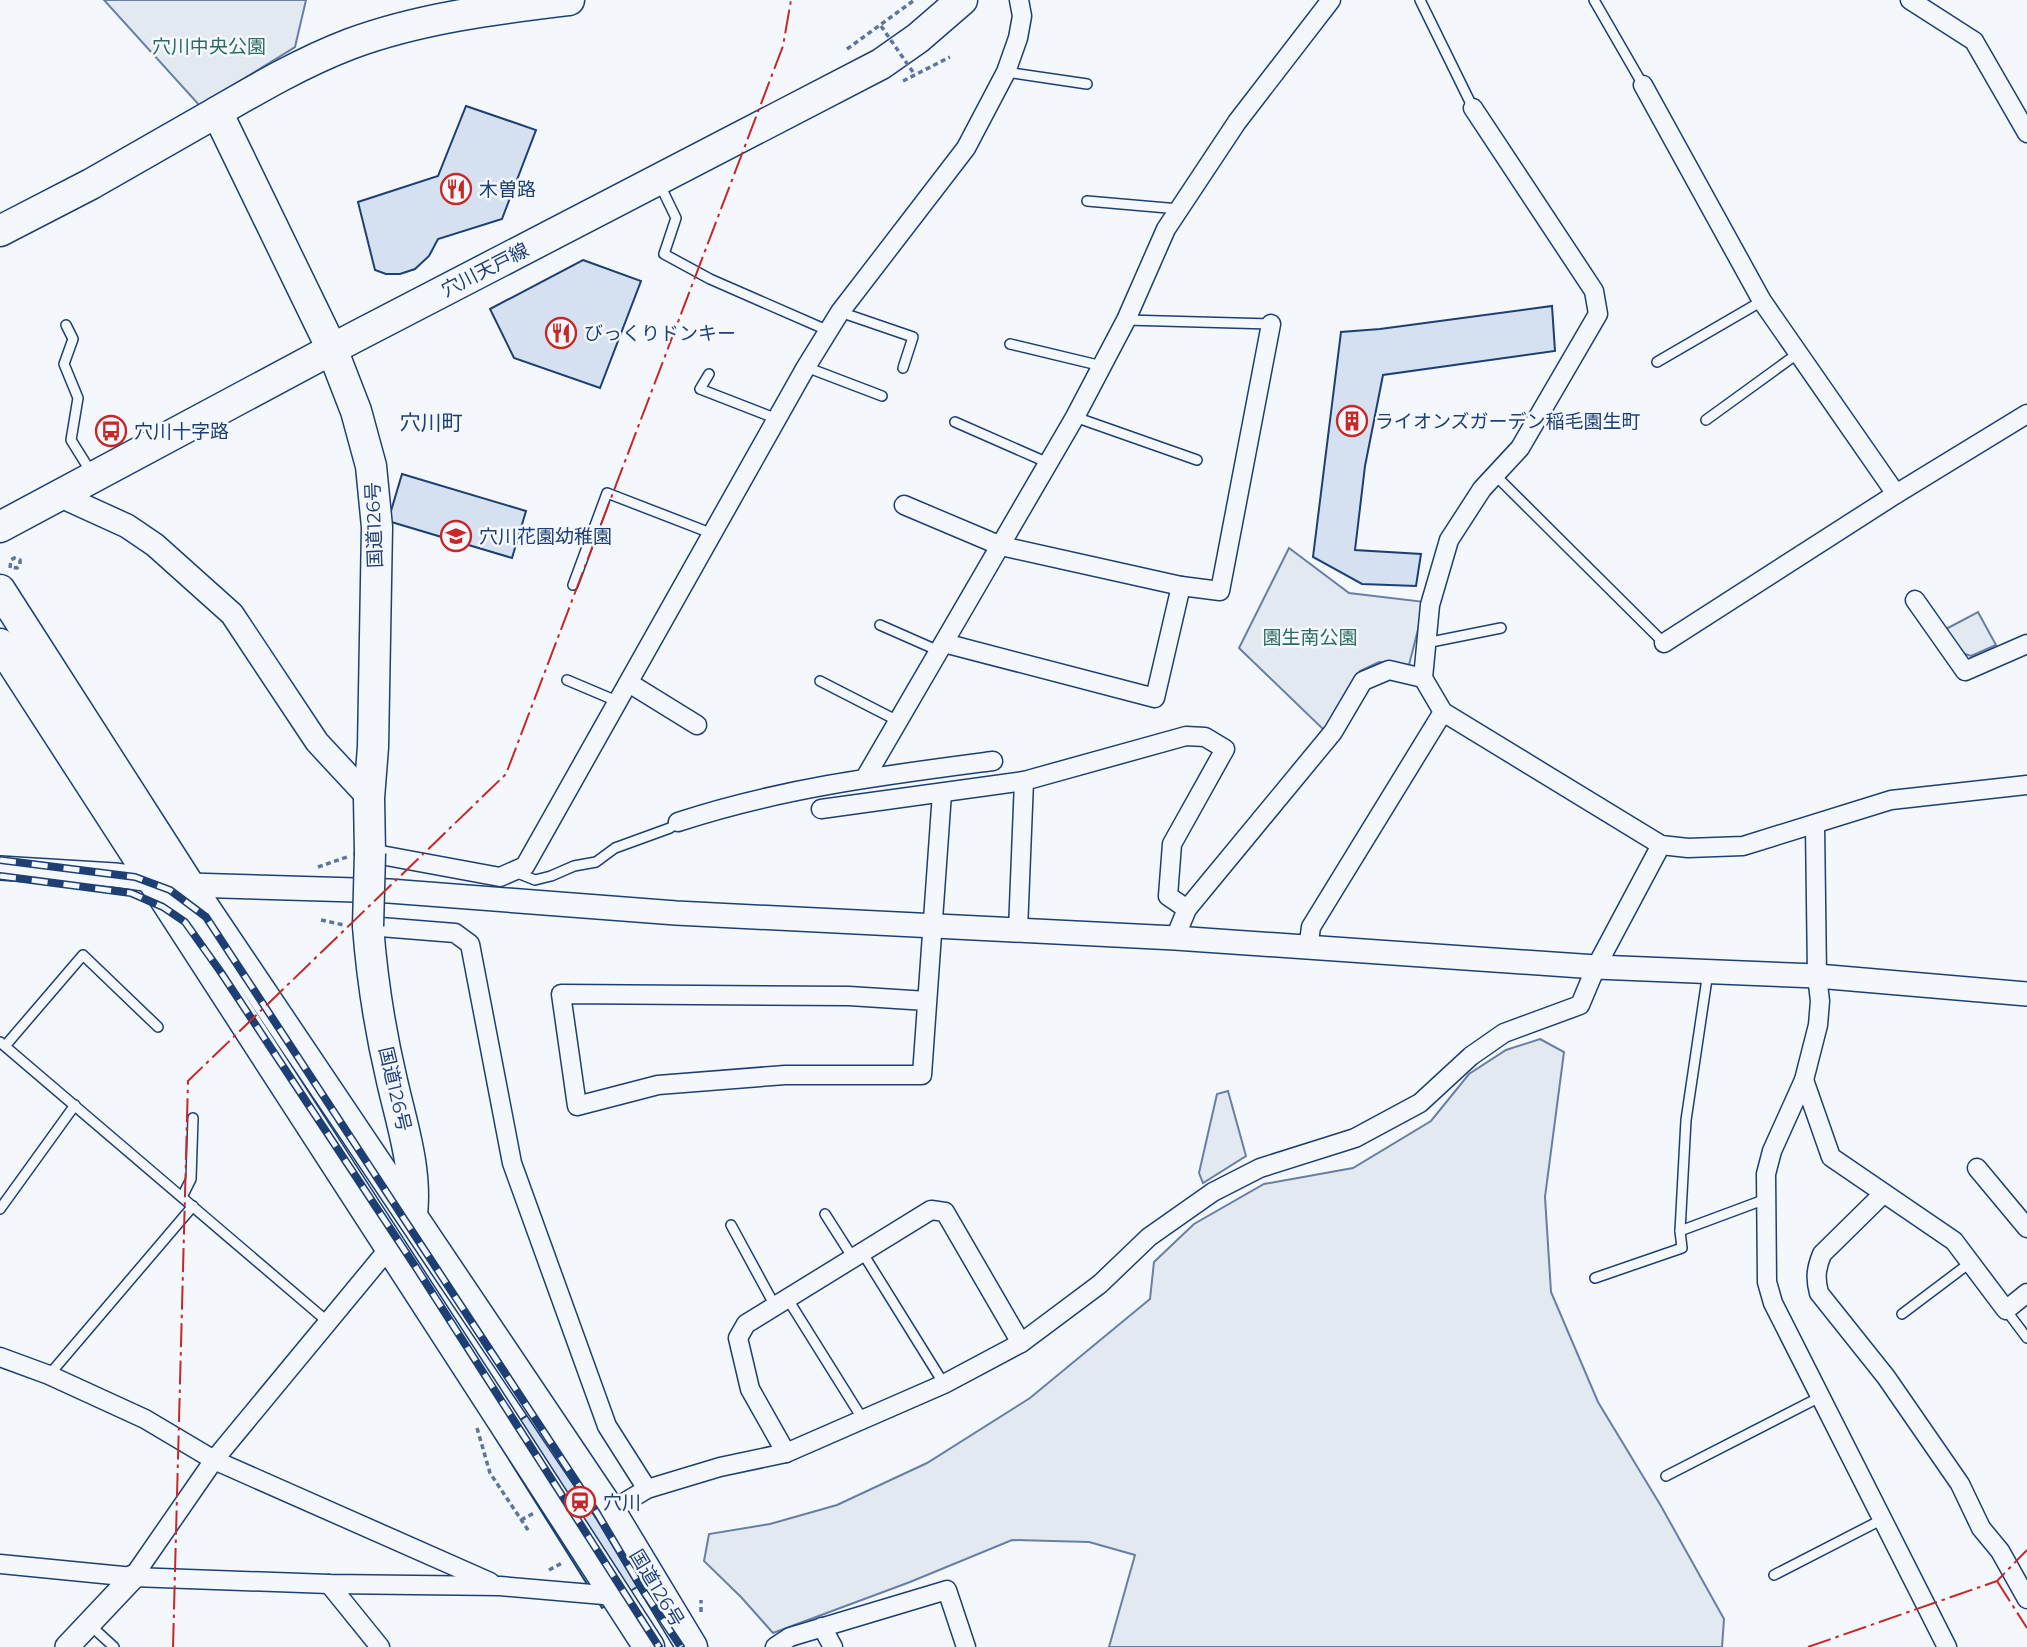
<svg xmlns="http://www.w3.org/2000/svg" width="2027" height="1647" viewBox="0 0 2027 1647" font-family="Montserrat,'Noto Sans JP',sans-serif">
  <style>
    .green { fill: #e3e9f0; stroke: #687fa3; stroke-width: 2 }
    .building { fill: #d5e0f0; stroke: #1d3f73; stroke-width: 2 }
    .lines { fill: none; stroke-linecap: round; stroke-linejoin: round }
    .service-casing { stroke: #1d3f73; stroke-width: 12 }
    .minor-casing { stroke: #1d3f73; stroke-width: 21 }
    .tertiary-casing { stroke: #1d3f73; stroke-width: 26 }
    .primary-casing { stroke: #1d3f73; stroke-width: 33 }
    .trunk-casing { stroke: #1d3f73; stroke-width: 33 }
    .path { stroke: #5e769c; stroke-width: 3.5; stroke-dasharray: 5 3.5; stroke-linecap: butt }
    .service { stroke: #f4f7fb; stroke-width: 9 }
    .minor { stroke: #f4f7fb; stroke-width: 18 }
    .tertiary { stroke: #f4f7fb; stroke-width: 23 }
    .primary { stroke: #f4f7fb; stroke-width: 30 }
    .trunk { stroke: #f4f7fb; stroke-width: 30 }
    .rail-casing { stroke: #1d3f73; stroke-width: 8 }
    .rail { stroke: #f4f7fb; stroke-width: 5; stroke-dasharray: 16; stroke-linecap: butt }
    .trunk-bridge-casing { stroke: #1d3f73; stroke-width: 33; stroke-linecap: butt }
    .path-bridge { stroke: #5e769c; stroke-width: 3.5; stroke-dasharray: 5 3.5; stroke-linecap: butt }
    .trunk-bridge { stroke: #f4f7fb; stroke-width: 30 }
    .power { stroke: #c62828; stroke-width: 2; stroke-dasharray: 24 5 3.5 5; stroke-linecap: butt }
    .labels { text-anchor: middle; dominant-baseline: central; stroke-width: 5; stroke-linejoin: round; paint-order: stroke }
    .park-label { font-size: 19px; fill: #2c6c60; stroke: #f4f7fb }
    .poi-label { font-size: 19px; fill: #1d3f73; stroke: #f4f7fb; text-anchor: start }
    .street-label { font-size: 19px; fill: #1d3f73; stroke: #f4f7fb }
    .neighbourhood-label { font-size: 21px; fill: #1d3f73; stroke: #f4f7fb }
  </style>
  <rect width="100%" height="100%" fill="#f4f7fb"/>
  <g class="green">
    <path d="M104 0H306L295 47 200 106Z"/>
    <path d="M1289 548 1349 593 1425 602 1409 665 1379 662 1360 671 1326 732 1239 648Z"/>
    <path d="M1978 612 1996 645 1971 656 1959 652 1946 629Z"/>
    <path d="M1540 1039 1564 1052 1545 1197 1551 1292 1598 1402 1661 1506 1724 1619 1722 1647H1109L1135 1555 1089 1542 1012 1540 910 1582 773 1633 741 1597 704 1561 709 1534 770 1524 837 1505 927 1463 1030 1398 1150 1299 1154 1262 1194 1224 1264 1184 1353 1168 1431 1121 1469 1074 1506 1050Z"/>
    <path d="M1228 1091 1246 1156 1203 1183 1199 1173 1217 1094Z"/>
  </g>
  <g class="building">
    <path d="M466 106 536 130 502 219 438 239 429 256 415 269 400 274H386L375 270 358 202 438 176Z"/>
    <path d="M583 260 641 281 600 388 514 358 490 309Z"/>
    <path d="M1552 306 1555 351 1383 375 1365 466 1355 550 1421 554 1416 586 1362 584 1313 557 1341 332 1380 329Z"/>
    <path d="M402 474 526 511 512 558 388 521Z"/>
    <path d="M547 1402 657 1575 602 1608 495 1437Z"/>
  </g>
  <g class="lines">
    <g class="service-casing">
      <g id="service">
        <path d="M1420 0 1473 108"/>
        <path d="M1594 0 1643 85"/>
        <path d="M1006 72 1087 84"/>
        <path d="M660 185 676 218 664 254 710 279 829 331"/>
        <path d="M1087 201 1179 209"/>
        <path d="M840 312 913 337 903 368"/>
        <path d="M1126 320 1271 324"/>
        <path d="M66 325 73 339 64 364 78 398 71 440 91 472"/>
        <path d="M1010 344 1102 366"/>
        <path d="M1657 362 1762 301"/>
        <path d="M806 367 882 396"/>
        <path d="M709 374 700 389 777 419"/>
        <path d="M1075 417 1197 460"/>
        <path d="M1706 420 1797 354"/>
        <path d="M955 422 1046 462"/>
        <path d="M1495 475 1664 643"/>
        <path d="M573 585 607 493 713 534"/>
        <path d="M880 625 939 651"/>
        <path d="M1426 643 1501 628"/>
        <path d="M567 680 619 702"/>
        <path d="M820 681 898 721"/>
        <path d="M515 872 535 880 551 876 574 866 596 862 615 848 670 828 678 822"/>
        <path d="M0 1042 328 1322"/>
        <path d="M5 1046 83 955 158 1027"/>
        <path d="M182 1197 191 1179 193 1118"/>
        <path d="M0 1209 75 1105"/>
        <path d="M825 1214 853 1258"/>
        <path d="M731 1225 775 1306"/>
        <path d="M1680 1231 1766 1199"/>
        <path d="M862 1252 944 1384"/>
        <path d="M1595 1278 1682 1248 1680 1231 1686 1120 1708 972"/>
        <path d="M787 1298 862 1418"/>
        <path d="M2006 1310 2027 1338"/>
        <path d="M1902 1314 1971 1262"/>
        <path d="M49 1375 193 1206"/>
        <path d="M1666 1476 1820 1397"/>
        <path d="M1774 1575 1883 1519"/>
        <path d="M90 1625 114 1647"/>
      </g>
    </g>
    <g class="minor-casing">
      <g id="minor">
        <path d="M1910 0 1974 41 2027 133"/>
        <path d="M1643 85 1762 301 1896 494"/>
        <path d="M1473 108 1594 291 1598 314 1520 448 1482 489 1449 540 1430 605 1423 678 1443 712 1661 845 1688 848 1743 846 1891 800 2027 785"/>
        <path d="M904 505 1001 546 1181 586 1220 591 1271 324"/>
        <path d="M1915 600 1965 671 2027 644"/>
        <path d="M944 643 1155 698 1181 586"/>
        <path d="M1664 643 1896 494 2027 414"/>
        <path d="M629 683 697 725"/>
        <path d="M865 778 1075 417 1126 320 1166 229 1237 122 1331 0"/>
        <path d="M821 809 1024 781 1186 736 1205 737 1225 749 1172 844 1168 896 1187 909"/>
        <path d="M678 822C781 788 886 775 993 761"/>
        <path d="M1815 825 1817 976 1820 1001 1818 1025 1804 1080 1772 1151 1766 1174 1767 1282 1773 1303 1947 1647"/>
        <path d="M370 853 500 877 525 866 806 367 840 312 966 148 1006 72 1018 38 1022 16 1019 0"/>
        <path d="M368 926 455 933 470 944 512 1163 607 1426 647 1489"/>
        <path d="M1018 930 1024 781"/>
        <path d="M1175 938 1187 909 1333 732 1363 681 1389 670 1423 678"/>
        <path d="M1308 949 1311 927 1443 712"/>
        <path d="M927 1001 849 996 561 994 577 1106 658 1085 785 1075H922L942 793"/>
        <path d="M1804 1080 1831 1157 1954 1241 2006 1310 2027 1293"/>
        <path d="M1977 1168 2027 1228"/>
        <path d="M1883 1194 1822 1254C1816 1269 1815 1278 1819 1293L1886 1377 1960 1484 1981 1528 2000 1551 2027 1599"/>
        <path d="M0 1357 49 1375 145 1419 214 1460 490 1582"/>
        <path d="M786 1453 750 1389 738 1338 746 1324 931 1210 945 1212 1021 1343"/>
        <path d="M610 1511 647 1489 720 1467 786 1453 944 1384 1021 1343 1100 1284 1149 1237 1213 1192 1260 1168 1355 1138 1420 1103 1471 1056 1504 1033 1580 1005 1596 967 1661 845"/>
        <path d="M0 1564 133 1577 329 1584 500 1586 615 1596"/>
        <path d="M133 1577 214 1460 390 1247"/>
        <path d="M329 1584 380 1647"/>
        <path d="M822 1627 833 1647"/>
        <path d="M775 1647 790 1637 947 1590 966 1647"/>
      </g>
    </g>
    <g class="tertiary-casing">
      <g id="tertiary">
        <path d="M59 495 127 526 155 545 232 614 317 742 369 798"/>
        <path d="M0 868 115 875 189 885 389 891 676 913 1175 938 1596 967 1817 976 2027 994"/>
        <path d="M67 1647 133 1577"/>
      </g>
    </g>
    <g class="primary-casing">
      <g id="primary">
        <path d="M217 112C260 87 303 62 350 44 420 18 495 9 569 0"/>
        <path d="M0 527 351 339 881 64 918 38 962 0"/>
      </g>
    </g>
    <g class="trunk-casing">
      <g id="trunk">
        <path d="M0 231 91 184 217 112 332 349 356 411 371 466 377 527 373 747 369 798 370 853"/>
        <path d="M0 590 189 885 610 1511 692 1647"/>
        <path d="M0 644 649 1647"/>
        <path d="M368 926C372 979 380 1030 392 1081 402 1125 417 1169 412 1214"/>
      </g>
    </g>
    <g class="path">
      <path d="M847 49 913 1"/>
      <path d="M903 81 950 57"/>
      <path d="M10 568 11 560 14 558 20 560V565L17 568 11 567"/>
      <path d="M318 867 347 857"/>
      <path d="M321 920 344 925"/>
      <path d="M477 1428 490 1473 530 1533"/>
      <path d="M521 1520 534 1513"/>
      <path d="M549 1570 564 1562"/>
      <path d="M701 1612V1600"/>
    </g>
    <use href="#service" class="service"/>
    <use href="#minor" class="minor"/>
    <use href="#tertiary" class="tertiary"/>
    <use href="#primary" class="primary"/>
    <use href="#trunk" class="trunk"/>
    <g class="rail-casing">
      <g id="rail">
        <path d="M0 860 135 877 170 890 206 917 597 1513 642 1589 681 1647"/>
        <path d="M0 876 131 893 163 907 185 922 220 971 415 1266 659 1647"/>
      </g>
    </g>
    <use href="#rail" class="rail"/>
    <g class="trunk-bridge-casing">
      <path id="trunk-bridge" d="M368 926 370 853"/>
    </g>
    <path class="path-bridge" d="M881 26 915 75"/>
    <use href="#trunk-bridge" class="trunk-bridge"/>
    <g class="power">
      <path d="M1997 1581 2027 1628"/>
      <path d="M173 1647 188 1081 506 774 783 46 791 0"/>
      <path d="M1808 1647 1997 1581 2027 1550"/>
    </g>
  </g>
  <defs>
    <g id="restaurant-ring" transform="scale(1.575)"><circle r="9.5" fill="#f4f7fb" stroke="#c62828" stroke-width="1.5"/><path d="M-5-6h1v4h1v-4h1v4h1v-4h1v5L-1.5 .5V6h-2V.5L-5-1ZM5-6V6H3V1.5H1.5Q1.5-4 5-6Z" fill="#c62828"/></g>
    <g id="building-ring" transform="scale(1.575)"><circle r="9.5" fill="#f4f7fb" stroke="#c62828" stroke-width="1.5"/><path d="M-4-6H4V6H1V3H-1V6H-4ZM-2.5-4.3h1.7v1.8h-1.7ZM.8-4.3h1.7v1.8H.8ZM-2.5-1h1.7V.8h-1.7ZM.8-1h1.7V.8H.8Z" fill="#c62828"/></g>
    <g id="bus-ring" transform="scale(1.575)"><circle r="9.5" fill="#f4f7fb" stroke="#c62828" stroke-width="1.5"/><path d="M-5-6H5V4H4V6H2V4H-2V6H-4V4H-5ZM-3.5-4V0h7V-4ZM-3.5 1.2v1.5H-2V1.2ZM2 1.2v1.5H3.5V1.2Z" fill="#c62828"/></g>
    <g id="school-ring" transform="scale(1.575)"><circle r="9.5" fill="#f4f7fb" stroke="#c62828" stroke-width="1.5"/><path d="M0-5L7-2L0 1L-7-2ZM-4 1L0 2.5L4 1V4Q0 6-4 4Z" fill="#c62828"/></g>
    <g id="station-ring" transform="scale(1.575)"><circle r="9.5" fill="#f4f7fb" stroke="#c62828" stroke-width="1.5"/><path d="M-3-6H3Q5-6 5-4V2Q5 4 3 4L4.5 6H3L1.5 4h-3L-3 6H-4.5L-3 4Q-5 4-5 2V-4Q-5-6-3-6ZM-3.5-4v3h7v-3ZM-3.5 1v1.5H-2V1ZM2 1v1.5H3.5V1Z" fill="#c62828"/></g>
  </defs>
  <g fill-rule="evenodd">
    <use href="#restaurant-ring" x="456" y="189"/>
    <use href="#restaurant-ring" x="561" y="333"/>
    <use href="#building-ring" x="1352" y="421"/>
    <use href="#bus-ring" x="111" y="431"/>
    <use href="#school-ring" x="456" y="536"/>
    <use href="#station-ring" x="580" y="1502"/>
  </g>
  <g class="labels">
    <g class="park-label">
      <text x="209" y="46">穴川中央公園</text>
      <text x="1310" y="637">園生南公園</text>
    </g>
    <g class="poi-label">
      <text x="479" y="189">木曽路</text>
      <text x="584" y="333">びっくりドンキー</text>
      <text x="1375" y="421">ライオンズガーデン稲毛園生町</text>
      <text x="134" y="431">穴川十字路</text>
      <text x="479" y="536">穴川花園幼稚園</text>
      <text x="603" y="1502">穴川</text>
    </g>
    <g class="street-label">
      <text transform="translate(485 270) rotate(-27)">穴川天戸線</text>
      <text transform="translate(374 525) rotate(-92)">国道126号</text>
      <text transform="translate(395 1089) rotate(77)">国道126号</text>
      <text transform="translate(657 1588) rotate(59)">国道126号</text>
    </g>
    <g class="neighbourhood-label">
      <text x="431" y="422">穴川町</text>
    </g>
  </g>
</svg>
